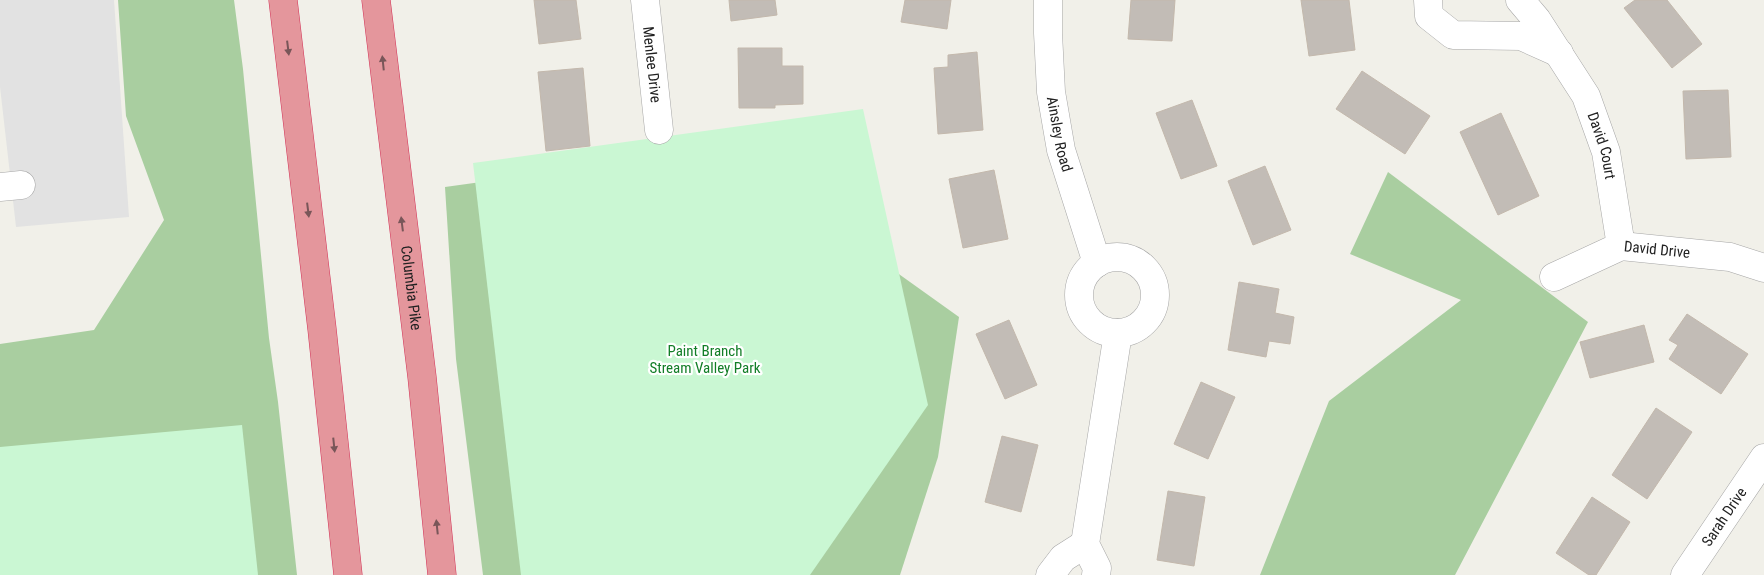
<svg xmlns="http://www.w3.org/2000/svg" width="1764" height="575" viewBox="0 0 1764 575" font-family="'Roboto Condensed',sans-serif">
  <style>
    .forest { fill: #a9cea0 }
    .park { fill: #caf7d3 }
    .parking { fill: #e2e2e2 }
    .building { fill: #c2bcb6; stroke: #c3b8ac }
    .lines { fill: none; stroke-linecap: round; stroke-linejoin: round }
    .minor-casing { stroke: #a6a6a6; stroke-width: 29 }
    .highway-casing { stroke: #d33358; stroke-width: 29 }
    .minor { stroke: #fff; stroke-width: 28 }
    .highway { stroke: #e4969c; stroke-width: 28 }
    .oneway { fill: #795659 }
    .labels { text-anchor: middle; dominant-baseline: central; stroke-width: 4.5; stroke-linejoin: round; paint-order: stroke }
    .street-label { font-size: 15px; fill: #222; stroke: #fff }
    .park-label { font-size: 15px; fill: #127e27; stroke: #fff }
  </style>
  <rect width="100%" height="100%" fill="#f1f0e9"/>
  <g class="forest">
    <path d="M118 0H234L243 69 269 338 278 402 297 575H0V344L94 330 164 220 126 116Z"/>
    <path d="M583 168 847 237 959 317 938 457 900 575H483L456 359 445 187Z"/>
    <path d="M1388 172 1588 322 1455 575H1260L1329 401 1461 300 1350 254Z"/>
  </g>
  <g class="park">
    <path d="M863 109 928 405 810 575H521L473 163Z"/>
    <path d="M242 425 258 575H0V447Z"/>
  </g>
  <path class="parking" d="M0 0H114L129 217 16 227 0 87Z"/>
  <g class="building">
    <path d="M534 0H576L581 39 539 44Z"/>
    <path d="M729 0H775L777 15 731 21Z"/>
    <path d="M905 0H951L947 29 901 22Z"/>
    <path d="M1131 0H1175L1172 41 1128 39Z"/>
    <path d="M1301 0H1349L1355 50 1309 56Z"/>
    <path d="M1635 0H1667L1702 44 1672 68 1624 8Z"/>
    <path d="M738 48H782V66H803V104L775 105V108H739Z"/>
    <path d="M977 52 983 130 938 134 934 68 948 67V55Z"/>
    <path d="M583 68 590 146 546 151 538 72Z"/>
    <path d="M1362 71 1430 116 1405 154 1336 109Z"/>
    <path d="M1728 90 1731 157 1686 159 1683 91Z"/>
    <path d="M1192 100 1217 166 1181 179 1156 113Z"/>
    <path d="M1501 113 1539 196 1498 215 1460 132Z"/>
    <path d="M1265 166 1291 230 1253 245 1228 181Z"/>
    <path d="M994 170 1008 239 963 248 949 179Z"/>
    <path d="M1239 282 1279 289 1275 313 1294 317 1290 344 1269 341 1266 357 1228 350Z"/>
    <path d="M1687 314 1748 354 1721 394 1669 359 1678 345 1669 340Z"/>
    <path d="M1009 320 1037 385 1005 399 976 334Z"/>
    <path d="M1644 325 1654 362 1590 378 1580 342Z"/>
    <path d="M1201 382 1235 397 1208 459 1174 444Z"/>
    <path d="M1656 408 1692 432 1647 499 1612 475Z"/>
    <path d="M1002 436 1038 445 1021 512 985 502Z"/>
    <path d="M1168 491 1205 497 1194 566 1157 560Z"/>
    <path d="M1592 497 1630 522 1596 575H1589L1556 553Z"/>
  </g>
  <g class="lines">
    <g class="minor-casing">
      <g id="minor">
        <path id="s1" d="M645 0 659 130"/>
        <path id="s2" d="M1048 0V33L1051 92 1061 150 1097 263"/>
        <path d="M1428 0 1429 16 1453 35 1521 36 1559 53"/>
        <path id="s3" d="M1520 0 1537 20 1586 96 1606 152 1621 246"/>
        <path d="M0 187 21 185"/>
        <circle cx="1117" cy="295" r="38"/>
        <path id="s4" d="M1554 277 1621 246 1730 257 1764 268"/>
        <path d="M1050 575 1063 558 1085 544"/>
        <path d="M1096 575 1097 568 1085 544 1118 333"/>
        <path id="s5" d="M1685 575 1764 458"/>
      </g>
    </g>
    <g class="highway-casing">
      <g id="highway">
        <path d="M283 0 322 329 348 575"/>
        <path id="s6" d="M376 0 422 377 442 575"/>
      </g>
    </g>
    <use href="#minor" class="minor"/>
    <use href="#highway" class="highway"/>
  </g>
  <defs><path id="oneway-solid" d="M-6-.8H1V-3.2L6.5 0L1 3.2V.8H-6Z" transform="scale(1.25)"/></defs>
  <g class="oneway">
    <use href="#oneway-solid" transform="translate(288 48) rotate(83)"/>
    <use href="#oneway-solid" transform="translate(383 63) rotate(-96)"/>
    <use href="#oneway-solid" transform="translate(308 210) rotate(83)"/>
    <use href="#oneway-solid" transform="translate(402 224) rotate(-97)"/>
    <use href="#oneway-solid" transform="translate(334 445) rotate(84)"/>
    <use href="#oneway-solid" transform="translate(437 527) rotate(-96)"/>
  </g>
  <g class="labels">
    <g class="street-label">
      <text stroke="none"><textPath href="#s1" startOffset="65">Menlee Drive</textPath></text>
      <text stroke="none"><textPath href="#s2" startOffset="135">Ainsley Road</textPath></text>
      <text stroke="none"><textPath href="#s3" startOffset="169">David Court</textPath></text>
      <text stroke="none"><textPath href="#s4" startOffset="110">David Drive</textPath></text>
      <text stroke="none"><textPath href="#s6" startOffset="290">Columbia Pike</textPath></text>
      <text stroke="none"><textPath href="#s5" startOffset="70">Sarah Drive</textPath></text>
    </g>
    <g class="park-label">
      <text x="705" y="351">Paint Branch<tspan x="705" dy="17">Stream Valley Park</tspan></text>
    </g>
  </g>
</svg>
